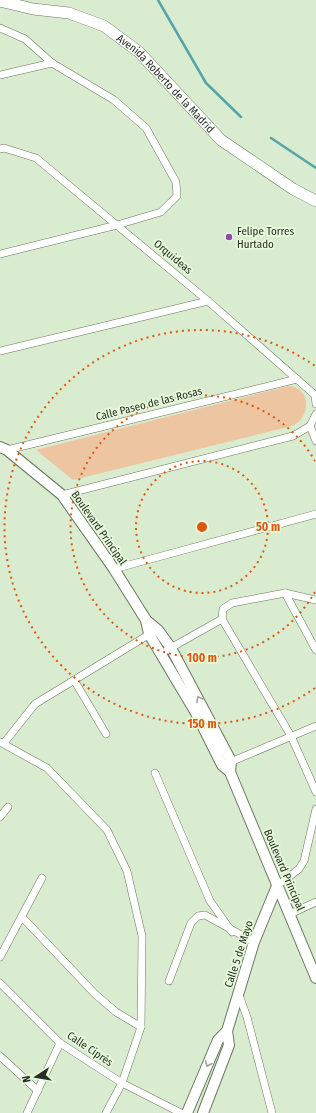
<svg xmlns="http://www.w3.org/2000/svg" width="316" height="1113" viewBox="0 0 316 1113" font-family="'Fira Sans Condensed',sans-serif">
  <style>
    .green { fill: #eec5a1 }
    .lines { fill: none; stroke-linecap: round; stroke-linejoin: round }
    .stream { stroke: #54a4aa; stroke-width: 2.5 }
    .street-casing { stroke: #68785e; stroke-width: 8 }
    .secondary-casing { stroke: #68785e; stroke-width: 12 }
    .primary-casing { stroke: #68785e; stroke-width: 12 }
    .street { stroke: #fff; stroke-width: 7 }
    .secondary { stroke: #fff; stroke-width: 10 }
    .primary { stroke: #fff; stroke-width: 11 }
    .oneway { stroke: #9ea19c }
    .ring { fill: none; stroke: #de570d; stroke-width: 2; stroke-dasharray: 2 4 }
    .poi-dot { fill: #9943b0; stroke: #e8fadc; stroke-width: 1.5 }
    .labels { text-anchor: middle; dominant-baseline: central; stroke-width: 3.5; stroke-linejoin: round; paint-order: stroke }
    .street-label { font-size: 11px; fill: #272e23; stroke: #e8fadc }
    .poi-label { font-size: 11px; fill: #272e23; stroke: #e8fadc; text-anchor: start }
    .centre { fill: #de570d; stroke: #e8fadc; stroke-width: 2 }
    .ring-label { font-size: 12px; text-anchor: middle; font-weight: bold; fill: #de570d; stroke: #e8fadc; stroke-width: 3.5; stroke-linejoin: round; paint-order: stroke }
  </style>
  <rect width="100%" height="100%" fill="#daeccf"/>
  <path class="green" d="M288 386C312 387 311 418 292 426L73 480 36 450Z"/>
  <g class="lines">
    <g class="stream">
      <path d="M158 0 206 83 241 117"/>
      <path d="M271 138 316 168"/>
    </g>
    <g class="street-casing">
      <g id="street">
        <path d="M0 28 25 39 52 63 114 100 146 128 176 182 177 196 161 212 117 225 0 254"/>
        <path d="M0 75 52 63"/>
        <path d="M0 149 4 148 36 158 208 301 315 395 316 404"/>
        <path d="M0 351 208 301"/>
        <path d="M310 426 316 441"/>
        <path d="M310 426 316 414"/>
        <path d="M7 450 297 379"/>
        <path d="M62 495 293 436 310 426"/>
        <path d="M114 569 316 514"/>
        <path d="M285 593 316 650"/>
        <path d="M222 619 291 736 316 792"/>
        <path d="M222 619 223 609 232 603 285 593 316 600"/>
        <path d="M167 650 222 619"/>
        <path d="M74 680 106 734"/>
        <path d="M0 742 47 768 107 830 127 871 142 936 141 1027 122 1083 106 1113"/>
        <path d="M4 743 35 704 153 632"/>
        <path d="M228 763 316 726"/>
        <path d="M155 773 210 901 232 932"/>
        <path d="M0 817 8 807"/>
        <path d="M277 886 299 869 304 861 316 809"/>
        <path d="M290 914 316 902"/>
        <path d="M22 917 95 994 116 1012 141 1027"/>
        <path d="M0 957 42 878"/>
        <path d="M169 981 191 923 198 916 205 915 254 942"/>
        <path d="M0 983 60 1043 122 1083 181 1113"/>
        <path d="M239 995 247 1017 272 1113"/>
        <path d="M0 1056 38 1091"/>
        <path d="M27 1113 60 1043"/>
      </g>
    </g>
    <g class="secondary-casing">
      <g id="secondary">
        <path d="M0 447 7 450 62 495 114 569 146 620 158 630 171 648 231 761 230 772"/>
        <path d="M146 620 149 634 196 713 222 765 230 772 316 978"/>
        <path d="M187 1113 218 1040 227 1031 254 942 277 886"/>
        <path d="M203 1113 229 1045 227 1031"/>
      </g>
    </g>
    <g class="primary-casing">
      <g id="primary">
        <path id="s1" d="M0 1 33 9 69 13 104 26 139 52 221 140 293 189 316 201"/>
      </g>
    </g>
    <use href="#street" class="street"/>
    <use href="#secondary" class="secondary"/>
    <use href="#primary" class="primary"/>
  </g>
  <defs><path id="oneway-chevron" d="M-2-3.5L2.5 0L-2 3.5" fill="none" stroke-width="1.6" stroke-linecap="round" stroke-linejoin="round"/></defs>
  <g class="oneway">
    <use href="#oneway-chevron" transform="translate(199 699) rotate(-119)"/>
    <use href="#oneway-chevron" transform="translate(208 1064) rotate(113)"/>
  </g>
  <g class="ring">
    <circle cx="202" cy="527" r="66"/>
    <path d="M315 592A131 131 0 1 1 315 461"/>
    <path d="M315 688A197 197 0 1 1 315 366"/>
  </g>
  <circle class="poi-dot" cx="229" cy="237" r="4"/>
  <g class="labels">
    <g class="street-label">
      <text stroke="none"><textPath href="#s1" startOffset="192">Avenida Roberto de la Madrid</textPath></text>
      <text transform="translate(173 257) rotate(40)">Orquideas</text>
      <text transform="translate(149 404) rotate(-14)">Calle Paseo de las Rosas</text>
      <text transform="translate(99 528) rotate(55)">Boulevard Principal</text>
      <text transform="translate(284 870) rotate(67)">Boulevard Principal</text>
      <text transform="translate(239 954) rotate(-72)">Calle 5 de Mayo</text>
      <text transform="translate(90 1049) rotate(34)">Calle Ciprés</text>
    </g>
    <g class="poi-label">
      <text x="237" y="231">Felipe Torres<tspan x="237" dy="13">Hurtado</tspan></text>
    </g>
  </g>
  <circle cx="202" cy="527" r="6" class="centre"/>
  <g class="ring-label">
    <text x="268" y="531">50 m</text>
    <text x="202" y="662">100 m</text>
    <text x="202" y="728">150 m</text>
  </g>
  <g transform="translate(36 1077) rotate(258)" stroke="#e8fadc" stroke-width="3" paint-order="stroke">
  <path d="M0-3L7 15L0 10L-7 15Z" fill="#272e23"/>
  <text y="-6" font-size="11" font-weight="bold" text-anchor="middle" fill="#272e23">N</text>
  </g>
</svg>
